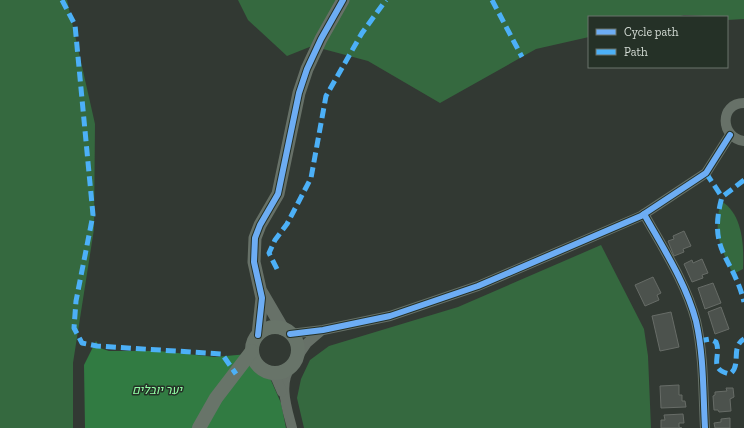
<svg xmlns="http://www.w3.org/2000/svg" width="744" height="428" viewBox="0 0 744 428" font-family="'Zilla Slab',Heebo,serif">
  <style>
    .green { fill: #35693f }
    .forest { fill: #317b42 }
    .building { fill: #4c524d; stroke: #676c67 }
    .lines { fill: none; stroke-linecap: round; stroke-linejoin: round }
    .minor { stroke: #677168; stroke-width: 10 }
    .tertiary { stroke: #677168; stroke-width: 13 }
    .secondary { stroke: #687469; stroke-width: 14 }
    .quiet { stroke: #4cb0f7; stroke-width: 5; stroke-dasharray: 10 5; stroke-linecap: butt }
    .cycleway-casing { stroke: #253127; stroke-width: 8 }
    .cycleway { stroke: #6dadf4; stroke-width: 6 }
    .labels { text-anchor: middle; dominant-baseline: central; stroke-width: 3; stroke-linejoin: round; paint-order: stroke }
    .park-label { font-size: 12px; font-style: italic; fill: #91fda4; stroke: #253127 }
  </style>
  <rect width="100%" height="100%" fill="#323933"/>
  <g class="green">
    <path d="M0 0H67L95 124 94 229 73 363V428H0Z"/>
    <path d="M238 0H744V19L727 20V17L684 15 677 17H589V37L536 49 440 103 368 61 312 46 287 56 248 20Z"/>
    <path d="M721 201C743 214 744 246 743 269L733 274C720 247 713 232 721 201Z"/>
    <path d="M601 245 644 329 648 356 651 428H304L297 398 301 379 310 360 329 346 458 307Z"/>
  </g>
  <path class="forest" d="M96 341 100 348 109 351H159L215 357 248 354 262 360 281 403 286 428H85L84 365Z"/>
  <g class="building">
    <path d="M684 231 691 246 683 249 684 252 674 256 668 241 674 239 673 236Z"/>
    <path d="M702 259 708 273 702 275 703 278 692 282 684 264 692 260 693 263Z"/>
    <path d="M653 277 661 293 657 295 659 300 645 306 635 285Z"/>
    <path d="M713 283 721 303 705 309 698 288Z"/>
    <path d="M721 307 729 329 715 334 708 312Z"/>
    <path d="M671 312 679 347 660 351 652 316Z"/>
    <path d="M679 385V395H682V401H685L686 407 661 408 660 386Z"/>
    <path d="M726 388H733L734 397 730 399 731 411 719 412 718 410H714L713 396 715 395V392L727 391Z"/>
    <path d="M683 414 684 423H679V427L682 428H661V420H665L664 415Z"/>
    <path d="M730 418V428H715L714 423 721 422V419Z"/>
  </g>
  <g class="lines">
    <g class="minor">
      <path d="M744 103C719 103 720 138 744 141"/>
      <path d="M644 214C663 248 686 283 696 321 704 356 703 393 705 428"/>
      <path d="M290 334 323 330 390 316 478 286 641 216 706 173 730 135"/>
      <path d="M296 359 307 343 321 331"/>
      <path d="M291 366C278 384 287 408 292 428"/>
      <path d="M271 373 276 378 282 392"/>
    </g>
    <g class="tertiary">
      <path d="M262 293 283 329"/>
      <path d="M258 335 262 298 254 262 255 238 260 225 278 194 299 93 307 69 321 39 343 0"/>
    </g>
    <g class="secondary">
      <circle cx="275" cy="350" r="23"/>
      <path d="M199 428 216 398 252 351"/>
    </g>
    <g class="quiet">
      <path d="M62 0 75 25 93 215 76 301 74 328 82 343 97 346 222 354 236 374"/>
      <path d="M492 0 522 57"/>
      <path d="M706 173 722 197"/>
      <path d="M744 180 722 197C707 252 733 256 744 302"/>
      <path d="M277 269 269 253 275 240 287 224 311 178 326 96 362 33 386 0"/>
      <path d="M699 341 710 339 716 342C722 356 707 369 730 374 742 365 730 347 744 339"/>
    </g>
    <g class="cycleway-casing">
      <g id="cycleway">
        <path d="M644 214C663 248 686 283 696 321 704 356 703 393 705 428"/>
        <path d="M290 334 323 330 390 316 478 286 641 216 706 173 730 135"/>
        <path d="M258 335 262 298 254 262 255 238 260 225 278 194 299 93 307 69 321 39 343 0"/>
      </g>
    </g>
    <use href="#cycleway" class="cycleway"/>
  </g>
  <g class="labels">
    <g class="park-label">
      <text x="157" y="390">יער יובלים</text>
    </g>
  </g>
  <rect x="588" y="16" width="140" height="52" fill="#253127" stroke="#6b756d"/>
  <rect x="596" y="29" width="20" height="6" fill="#6dadf4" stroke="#6b756d"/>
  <text x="624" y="36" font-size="12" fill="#d4dcd5">Cycle path</text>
  <rect x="596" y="49" width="20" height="6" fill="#4cb0f7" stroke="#6b756d"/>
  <text x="624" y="56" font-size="12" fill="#d4dcd5">Path</text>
</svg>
